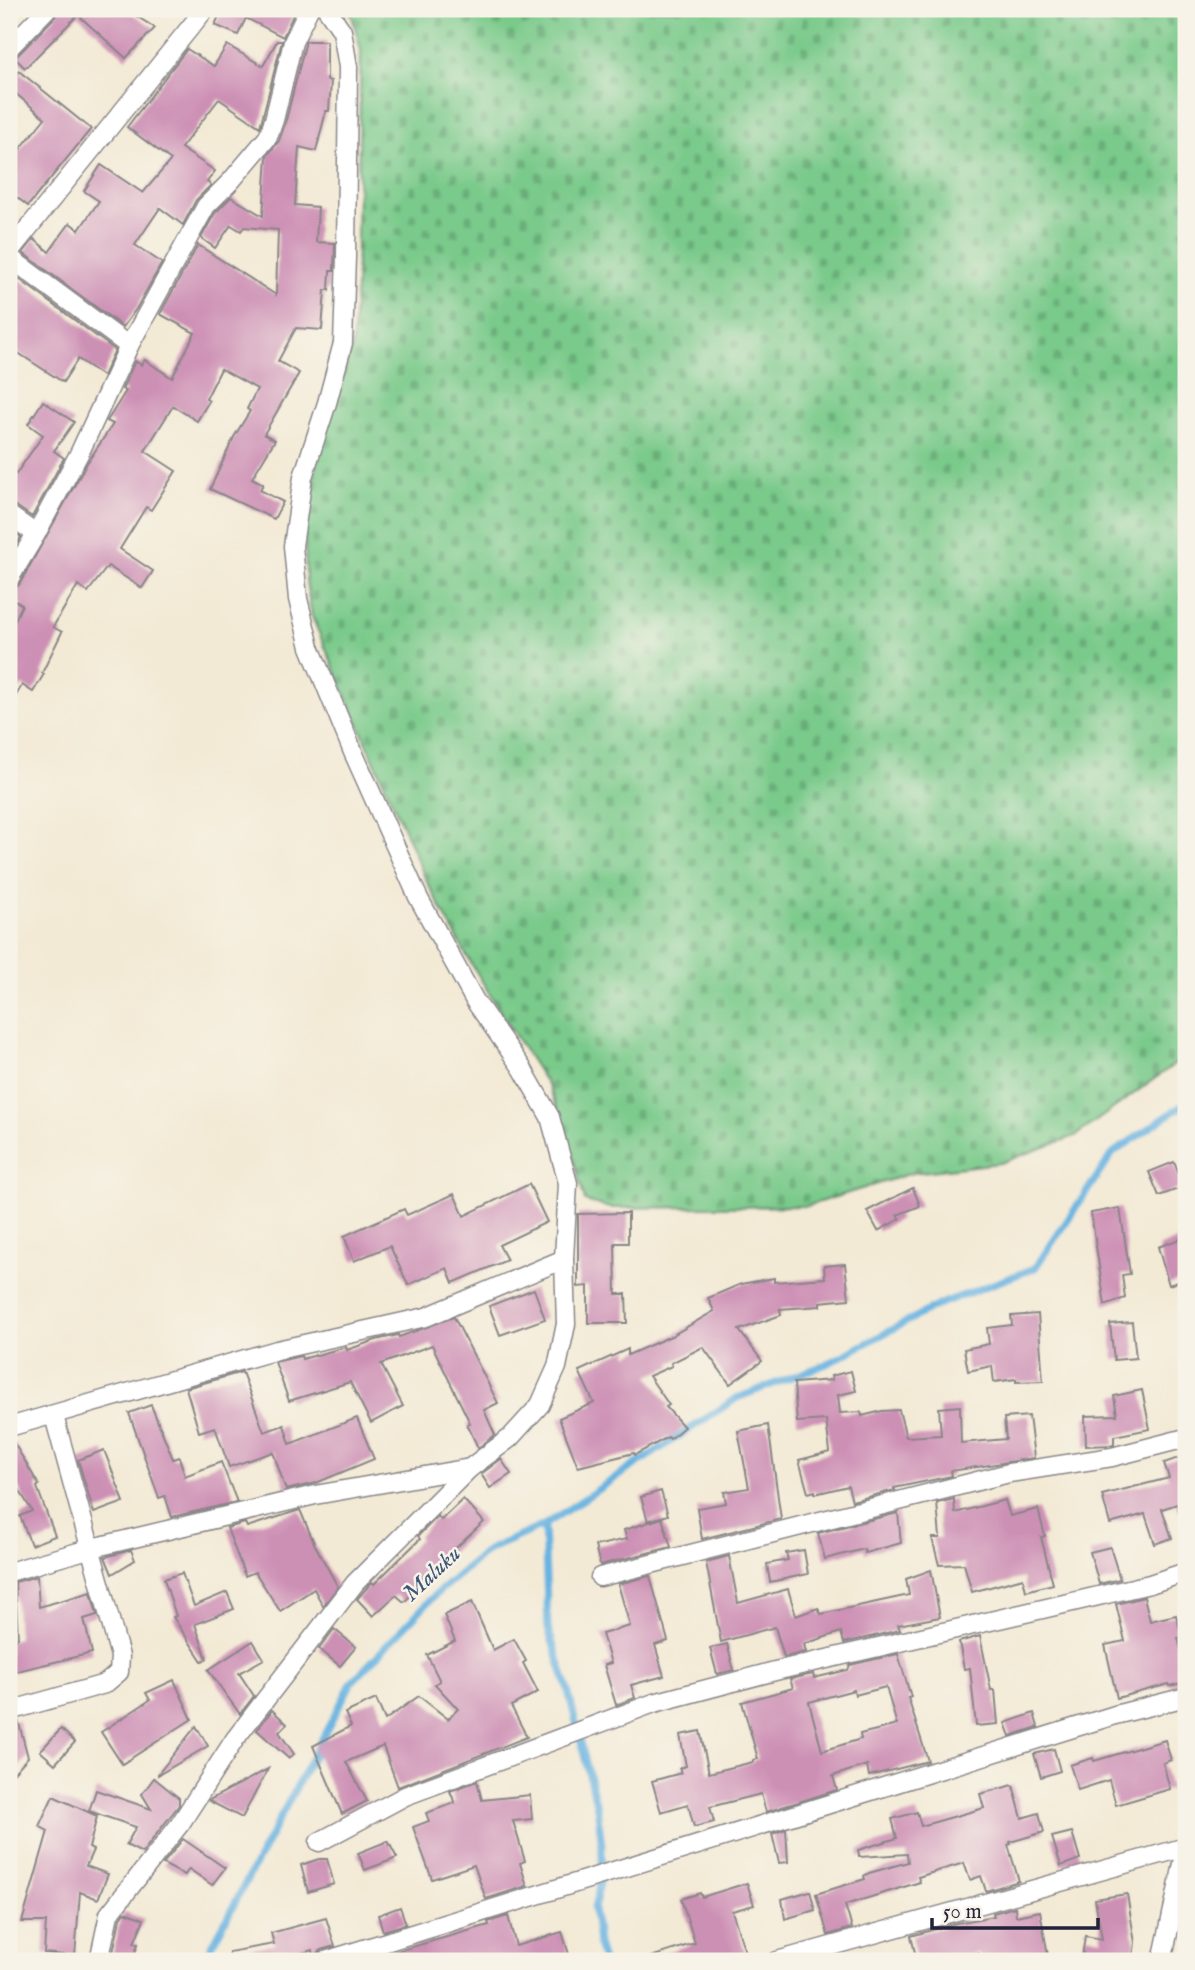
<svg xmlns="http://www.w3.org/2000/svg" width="1195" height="1970" viewBox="0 0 1195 1970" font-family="'IM FELL English',serif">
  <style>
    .cemetery { fill: url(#cemetery-stones); stroke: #4e7663; stroke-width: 2 }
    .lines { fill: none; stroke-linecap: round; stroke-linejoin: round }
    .stream { stroke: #68b3e1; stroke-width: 7 }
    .building { fill: #cd90b5; fill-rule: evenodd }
    .minor-casing { stroke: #8a8688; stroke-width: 21 }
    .minor { stroke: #fff; stroke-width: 18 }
    .labels { text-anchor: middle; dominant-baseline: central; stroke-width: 5; stroke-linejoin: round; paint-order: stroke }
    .water-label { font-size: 23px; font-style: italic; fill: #3a5575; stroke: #f7f3e8 }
  </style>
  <defs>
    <pattern id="cemetery-stones" width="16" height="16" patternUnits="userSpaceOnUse" patternTransform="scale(1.75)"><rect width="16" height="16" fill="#7aca8b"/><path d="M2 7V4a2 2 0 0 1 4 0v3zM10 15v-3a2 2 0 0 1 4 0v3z" fill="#69ad79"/></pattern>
  </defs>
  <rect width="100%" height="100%" fill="#f7f3e8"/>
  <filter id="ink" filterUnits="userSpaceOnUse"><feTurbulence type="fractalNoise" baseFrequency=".0143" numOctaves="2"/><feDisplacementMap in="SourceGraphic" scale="14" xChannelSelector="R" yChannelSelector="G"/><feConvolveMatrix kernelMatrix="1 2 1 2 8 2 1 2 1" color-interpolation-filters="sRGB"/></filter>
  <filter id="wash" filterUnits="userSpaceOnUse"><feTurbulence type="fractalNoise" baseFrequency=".00686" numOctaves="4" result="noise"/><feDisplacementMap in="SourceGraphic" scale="28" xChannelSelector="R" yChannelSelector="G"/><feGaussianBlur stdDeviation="1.57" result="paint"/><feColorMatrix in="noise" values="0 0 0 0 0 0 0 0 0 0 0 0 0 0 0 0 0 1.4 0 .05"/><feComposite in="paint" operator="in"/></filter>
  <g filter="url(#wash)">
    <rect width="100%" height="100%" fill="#f3ead5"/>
    <path class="cemetery" d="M350 9H1186V1056L1075 1136 1000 1163 912 1173 807 1206 610 1208 585 1201 564 1124 548 1086 507 1023 465 953 426 880 312 617 306 582 305 532 316 468 326 428 352 347 356 286 361 50Z"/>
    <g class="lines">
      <g class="stream">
        <path d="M544 1525 548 1628 567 1686 597 1807 602 1845V1874L594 1909 598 1944 603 1961"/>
        <path d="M204 1961 352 1682 436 1594 488 1550 544 1525 737 1398 829 1363 940 1304 1035 1268 1113 1153 1186 1103"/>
      </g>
    </g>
    <g id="blocks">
      <g class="building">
        <path d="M59 9H125L155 28 126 58 78 15 25 68 15 58 55 17Z"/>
        <path d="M222 9H296L283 37 246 18 238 35 215 25Z"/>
        <path d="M277 41H282L260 127 219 99 181 148 215 171 207 182 211 185 196 200 183 225 160 208 135 245 162 263 136 309 123 327 23 253 34 239 49 252 70 223 79 230 99 201 84 191 101 165 143 193 171 160 127 127 187 49 214 66 227 45 263 66Z"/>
        <path d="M306 41H327V80L331 81 329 111H326L316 151 299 147 295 205 318 207 316 242 335 243 334 271H330L329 290H325L322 330 296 328 278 361 299 373 264 434 275 440 252 478 263 484 260 490 283 502 274 519 210 489 234 437 250 411 247 409 257 389 221 369 206 399 209 401 197 421 173 406 145 451 176 471 151 510 146 507 120 549 153 571 142 588 108 566 88 592 78 585 53 627 62 632 42 673 44 674 33 692 22 685 9 708V633L22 605 9 597V593L19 585 87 463 113 424 107 421 126 391 122 389 135 361 141 365 145 360 172 378 195 333 160 314 198 245 276 295 278 230 244 227 241 231 231 225 215 248 201 238 215 213 231 197 263 216 267 156 279 141 285 124Z"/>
        <path d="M19 71 91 129 28 206 9 191V163L45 118 9 88V84Z"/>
        <path d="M19 279 115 350 103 376 78 359 63 382 9 347V295Z"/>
        <path d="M43 401 74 422 54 451 64 458 32 517 16 506 9 504V469L16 474 43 435 28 424Z"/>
        <path d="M9 529 21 537 12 552 9 549Z"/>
        <path d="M1174 1162 1184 1187 1159 1196 1149 1172Z"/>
        <path d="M529 1184 547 1222 499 1245 507 1260 453 1283 447 1268 408 1285 390 1246 354 1261 344 1236 404 1209 407 1215 454 1194 464 1216Z"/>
        <path d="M913 1188 920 1206 897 1215 900 1219 878 1231 867 1211Z"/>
        <path d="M1120 1208 1130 1274 1122 1275 1125 1298 1105 1305 1091 1213Z"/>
        <path d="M628 1213V1243H615L616 1294H626L627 1323H588V1286L578 1287V1214Z"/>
        <path d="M1186 1237V1279L1169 1285 1158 1247Z"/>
        <path d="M845 1264 849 1299 820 1302V1306L780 1309 781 1315 739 1330 762 1361 730 1384 703 1347 671 1363 672 1366 649 1376 669 1405 666 1407 684 1427 670 1439 668 1437 635 1455 634 1453 578 1467 559 1418 594 1403 579 1371 628 1349V1355L671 1336 714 1311 708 1298 741 1284 774 1278V1282L825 1278 824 1266Z"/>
        <path d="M534 1289 545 1319 500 1335 489 1306Z"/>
        <path d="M1038 1314 1043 1381 1016 1382V1379L994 1382 992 1366 968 1371 964 1349 989 1344 987 1328 1012 1325 1011 1316Z"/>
        <path d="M454 1317 498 1403 484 1410 495 1435 478 1448 467 1424 470 1423 432 1345 381 1364 403 1406 371 1423 350 1382 289 1401 275 1362 301 1356 302 1359 346 1347 347 1350 376 1340 398 1335 399 1337Z"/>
        <path d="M1132 1322 1136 1358 1114 1360 1110 1324Z"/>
        <path d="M851 1371 856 1391 838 1395 840 1413 861 1412 862 1416 882 1411 899 1410 906 1437 941 1435 939 1408 960 1406 961 1443 1006 1439 1004 1418 1029 1416 1034 1458 951 1471 952 1476 894 1488 895 1490 852 1501 848 1486 815 1494V1491L808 1493 799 1460 830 1452 826 1420 797 1422 794 1383 832 1380 831 1376Z"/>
        <path d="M242 1372 264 1432 284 1425 290 1444 357 1418 374 1459 316 1483 286 1490 273 1452 229 1467 215 1427 199 1432 186 1388Z"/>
        <path d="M1142 1390 1150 1429 1114 1436V1445L1086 1446 1085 1416 1117 1415 1114 1396Z"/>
        <path d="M151 1405 173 1459 179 1457 185 1476 221 1462 237 1502 172 1517 165 1496 159 1498 129 1413Z"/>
        <path d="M768 1425 781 1519 702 1539 697 1508 726 1503 724 1492 749 1488 738 1431Z"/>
        <path d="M9 1438H11L39 1485 37 1487 55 1536 31 1545 20 1516 32 1511 9 1473Z"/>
        <path d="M104 1450 124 1502 94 1513 78 1460Z"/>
        <path d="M1181 1457 1186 1473V1520H1182L1177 1504 1162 1509 1172 1538 1155 1544 1145 1514 1110 1524 1102 1495 1169 1478 1164 1463Z"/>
        <path d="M501 1459 511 1474 490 1488 481 1474Z"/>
        <path d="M661 1491 668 1515 648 1521 641 1497Z"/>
        <path d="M463 1499 484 1522 421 1580 424 1583 404 1602 396 1595 373 1616 357 1599 364 1591 372 1582 374 1584 420 1539 418 1536 438 1516 441 1520Z"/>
        <path d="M954 1499 955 1513 1005 1500 1010 1516 1038 1509 1045 1536 1041 1537 1053 1584 1026 1591 1023 1578 972 1592 964 1564 939 1565 932 1538H940L937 1503Z"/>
        <path d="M300 1510 315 1545 338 1587 323 1606 314 1589 280 1611 255 1572 245 1576 227 1528 245 1523 247 1527Z"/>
        <path d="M898 1513 901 1543 865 1553 864 1549 825 1559 818 1533Z"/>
        <path d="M662 1518 671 1547 600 1565 595 1546 627 1539 624 1530Z"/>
        <path d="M1110 1547 1120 1579 1099 1584 1090 1552Z"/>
        <path d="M131 1550 135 1560 112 1574 105 1557Z"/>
        <path d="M804 1550 808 1574 770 1582 767 1564 788 1560 786 1553Z"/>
        <path d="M729 1556 738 1603 788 1589 796 1616 818 1608 821 1614 909 1595 906 1579 931 1570 940 1617 898 1625 900 1630 844 1643 841 1632 804 1644 806 1652 784 1657 775 1627 721 1642 706 1562Z"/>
        <path d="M182 1573 194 1606 227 1592 234 1609 195 1624 207 1659 202 1661 173 1617 176 1616 164 1579Z"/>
        <path d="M37 1576 39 1607 91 1592 97 1615 84 1619 92 1653 9 1673V1641L18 1638 15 1582Z"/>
        <path d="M650 1576 668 1641 655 1645 664 1676 631 1685 635 1698 616 1705 604 1665 611 1663 602 1634 630 1626 618 1584Z"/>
        <path d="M1144 1597 1150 1621 1176 1615 1182 1637 1178 1638 1186 1668V1682L1170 1686 1169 1684 1117 1698 1105 1645 1125 1641 1116 1604Z"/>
        <path d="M472 1602 493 1650 514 1639 526 1661 523 1663 538 1692 511 1706 527 1737 398 1787 383 1746 346 1762 367 1801 342 1814 313 1746 351 1726 345 1713 376 1699 385 1720 419 1696 448 1719 458 1709 435 1684 440 1681 427 1655 455 1641 444 1615Z"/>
        <path d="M334 1629 356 1647 340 1666 319 1649Z"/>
        <path d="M980 1636 991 1690H995L998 1724 976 1726 970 1668 964 1669 959 1642Z"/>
        <path d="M253 1641 264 1659 239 1673 254 1696 240 1714 208 1670Z"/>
        <path d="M727 1644 734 1670 717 1674 710 1648Z"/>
        <path d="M898 1654 911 1697 908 1698 928 1761 869 1776 867 1765 833 1776 837 1790 766 1812 761 1794 710 1807 714 1822 694 1827 688 1804 661 1812 652 1781 681 1773 679 1768 686 1766 680 1735 700 1731 709 1773 753 1762V1760L758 1759 742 1702 793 1688 790 1679 813 1674 814 1678 848 1670 850 1665ZM886 1687 897 1725 860 1734 861 1739 822 1751 809 1702 854 1690 855 1695Z"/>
        <path d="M174 1680 192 1719 122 1764 101 1732 150 1700 146 1693Z"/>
        <path d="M272 1710 287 1724 279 1732 294 1754 288 1758 257 1730Z"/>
        <path d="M1034 1713 1038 1727 1010 1736 1005 1723Z"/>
        <path d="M18 1720 28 1757 9 1778V1722Z"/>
        <path d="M196 1726 208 1746 158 1775V1774Z"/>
        <path d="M61 1729 75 1742 55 1764 40 1751Z"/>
        <path d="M1165 1740 1171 1760 1163 1763 1170 1789 1116 1805 1109 1780 1078 1790 1070 1765 1093 1758 1094 1761Z"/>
        <path d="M1054 1749 1060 1771 1041 1777 1034 1754Z"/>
        <path d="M268 1769 242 1818 209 1801V1800Z"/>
        <path d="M154 1778 179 1798V1805L142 1853 126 1845 136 1827 89 1811 96 1790 151 1809 142 1794Z"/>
        <path d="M477 1781 482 1800 530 1795 532 1819 513 1821 525 1861 520 1863 527 1886 486 1899 474 1865 432 1879 413 1827 429 1821 426 1813 455 1803 450 1791Z"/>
        <path d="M1013 1785 1022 1818 1039 1813 1044 1832 1010 1842 1011 1844 1008 1845 1019 1881 986 1891 981 1876 970 1880 964 1863 918 1877 920 1882 845 1905 852 1928 828 1935 816 1894 865 1879 864 1876 869 1873 908 1862 907 1854 859 1857 858 1850 897 1838 892 1819 917 1812 921 1826 984 1808 980 1794Z"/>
        <path d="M53 1796 97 1816 89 1848 93 1850 86 1866 108 1874 98 1899 80 1892 75 1956 44 1953 46 1922H22L48 1831 39 1826Z"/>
        <path d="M786 1829 788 1862 779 1863 772 1834Z"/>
        <path d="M1072 1832 1080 1859 1061 1866 1052 1837Z"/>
        <path d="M183 1839 225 1868 212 1885 189 1869 185 1875 182 1874 163 1864Z"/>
        <path d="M388 1841 397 1858 365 1870 358 1853Z"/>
        <path d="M319 1859H327L334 1884 308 1892 301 1865Z"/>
        <path d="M747 1883 754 1905 732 1911 748 1961H652L651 1957 695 1943 681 1899 700 1893 702 1897Z"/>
        <path d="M810 1891 815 1910 785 1919 782 1899Z"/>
        <path d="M1127 1894 1135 1943 1132 1961H1109L1082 1957 1085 1936 1102 1939 1095 1899Z"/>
        <path d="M400 1907 406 1924 383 1931 378 1915Z"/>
        <path d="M1015 1907 1016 1916 1040 1911 1049 1961H995L994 1957 979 1959 978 1953 941 1961H917L911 1936 957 1923 994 1916 993 1913Z"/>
        <path d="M125 1912 144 1919 134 1943 138 1944 132 1961 112 1957 120 1919Z"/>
        <path d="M508 1916 516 1946 562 1932 569 1954 543 1961H373V1958L489 1925 488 1922Z"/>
        <path d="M326 1918 335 1946 321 1950 314 1958 313 1950 273 1961H230L229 1952 274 1944 271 1933Z"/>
      </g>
    </g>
  </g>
  <g filter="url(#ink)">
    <use href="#blocks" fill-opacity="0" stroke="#8a8688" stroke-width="2"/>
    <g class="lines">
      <g class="minor-casing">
        <g id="minor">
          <path d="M9 48 47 9"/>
          <path d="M9 252 205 9"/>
          <path d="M9 257 129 346"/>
          <path d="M9 515 36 534"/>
          <path d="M9 579 36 534 79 454 129 346 206 206 231 181 268 137 274 120 293 42 309 9"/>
          <path d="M9 1427 277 1350 426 1317 564 1259"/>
          <path d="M9 1572 92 1548 315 1495 470 1468"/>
          <path d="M600 1577 1009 1473 1112 1457 1186 1438"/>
          <path d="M9 1711 105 1684 119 1672 120 1656 54 1416"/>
          <path d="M319 1842 405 1796 654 1703 775 1671 1150 1584 1186 1572"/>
          <path d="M99 1961 109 1914 180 1824 235 1739 355 1583 470 1468 510 1438 540 1405 557 1367 566 1324 564 1259 568 1183 550 1117 522 1068 475 1001 418 897 353 752 310 647 298 599 293 546 303 477 327 403 343 343 346 257 348 67 342 31 327 9"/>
          <path d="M325 1961 1115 1715 1186 1697"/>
          <path d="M777 1961 1186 1847"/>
          <path d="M1162 1961 1186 1850"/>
        </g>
      </g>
      <use href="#minor" class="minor"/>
    </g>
  </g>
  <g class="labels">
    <g class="water-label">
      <text transform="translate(432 1574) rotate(-43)">Maluku</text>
    </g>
  </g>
  <rect width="1195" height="1970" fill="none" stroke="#f7f3e8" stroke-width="35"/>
  <path d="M932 1918v10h166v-10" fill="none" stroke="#22223b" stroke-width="3.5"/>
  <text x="943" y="1918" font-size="21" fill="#22223b" stroke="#f7f3e8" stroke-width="5" paint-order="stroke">50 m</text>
</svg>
